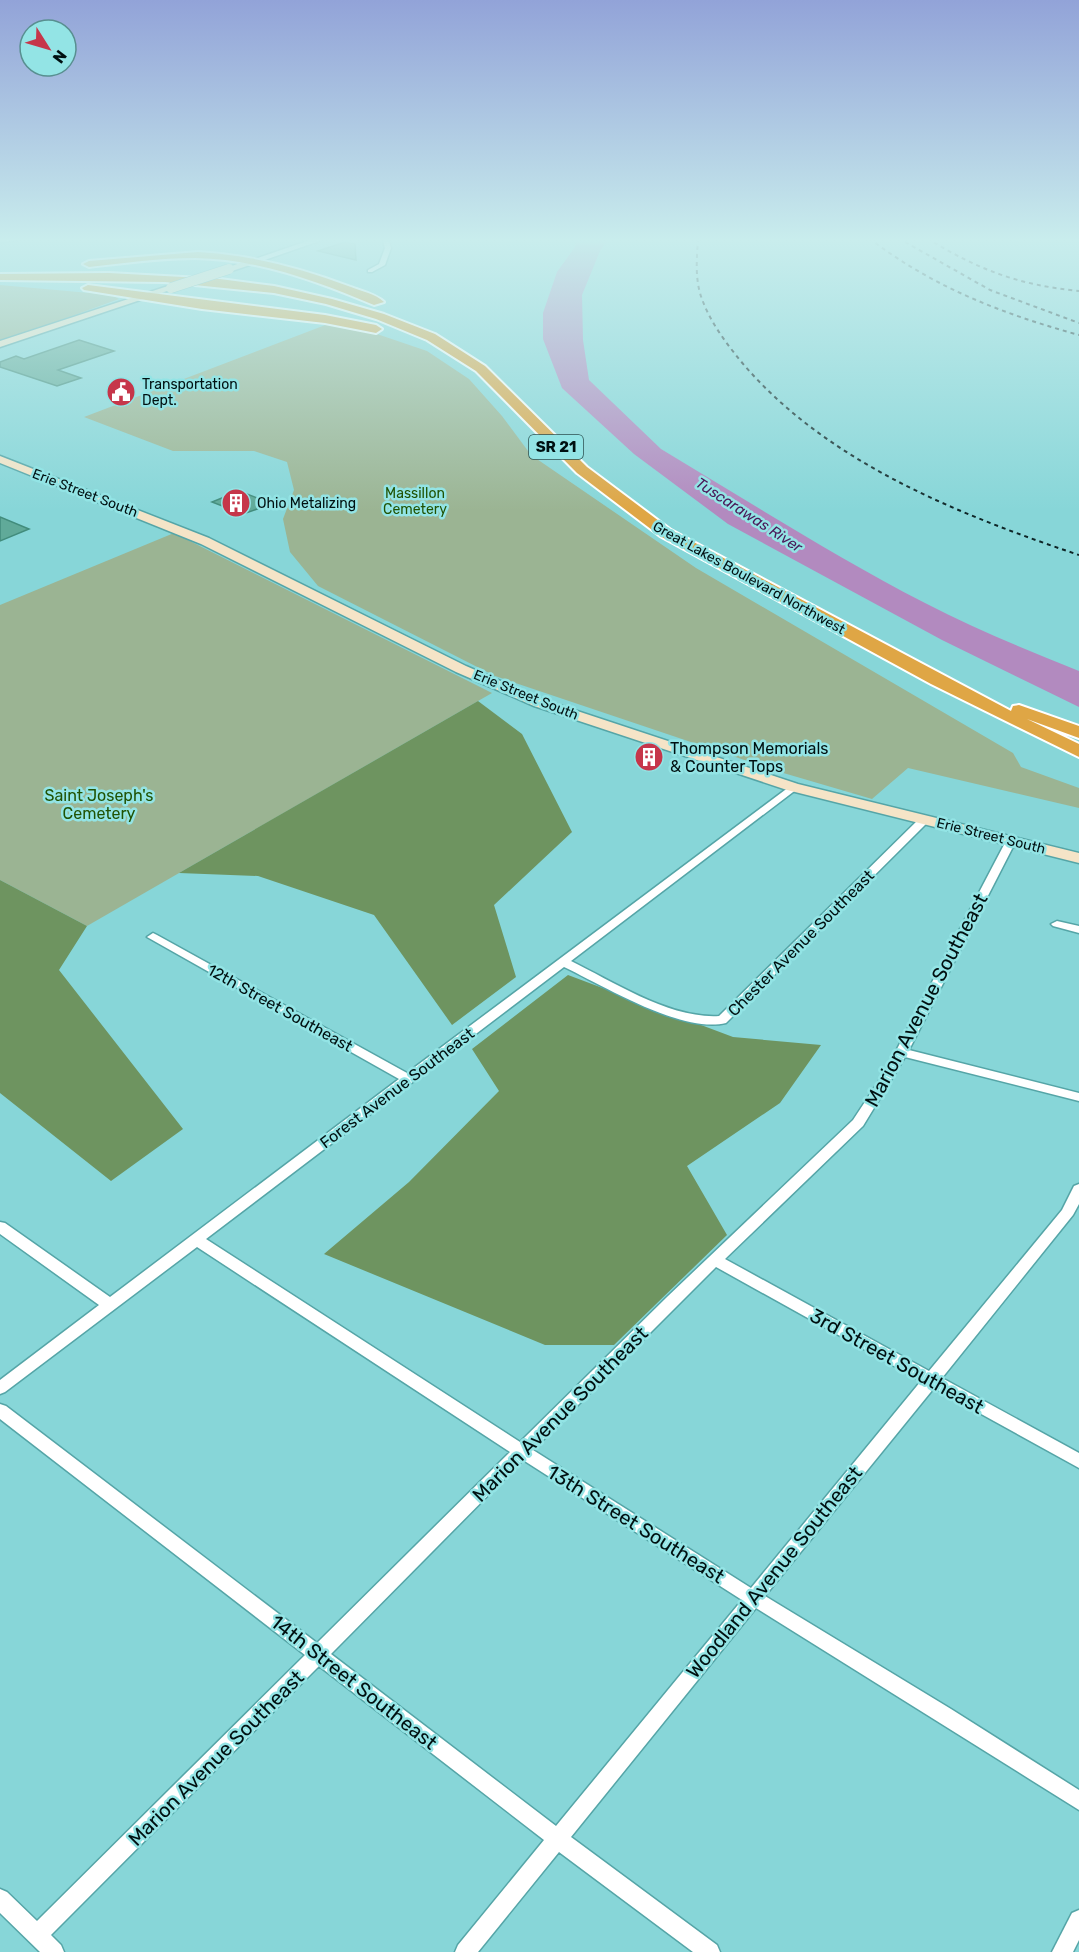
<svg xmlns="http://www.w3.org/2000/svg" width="1079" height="1952" viewBox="0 0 1079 1952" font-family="Rubik,sans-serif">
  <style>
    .green { fill: #9bb493 }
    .forest { fill: #6e9460 }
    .water { fill: #b28abf }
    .building { fill: #60aa99; stroke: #428c7c; stroke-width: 1.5 }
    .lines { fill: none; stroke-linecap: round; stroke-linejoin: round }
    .minor-casing { stroke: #55a5a7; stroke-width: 3 }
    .tertiary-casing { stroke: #55a5a7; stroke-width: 3 }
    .secondary-casing { stroke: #55a5a7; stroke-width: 3 }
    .motorway-casing { stroke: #fff; stroke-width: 4 }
    .minor { fill: #fff; fill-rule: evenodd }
    .tertiary { fill: #fff; fill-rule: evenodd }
    .secondary { fill: #f5e4c7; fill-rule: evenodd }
    .motorway { fill: #dfa645; fill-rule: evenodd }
    .rail { stroke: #0e2526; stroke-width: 2; stroke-dasharray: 4 4; stroke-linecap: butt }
    .secondary-bridge-casing { stroke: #55a5a7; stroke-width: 11; stroke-linecap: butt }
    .secondary-bridge { stroke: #f5e4c7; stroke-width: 10 }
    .labels { text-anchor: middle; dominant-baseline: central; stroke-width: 5; stroke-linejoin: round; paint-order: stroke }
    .far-poi-label { font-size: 14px; fill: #001011; stroke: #93e4e5; text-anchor: start }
    .far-street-label { font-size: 14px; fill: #001011; stroke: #93e4e5 }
    .far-park-label { font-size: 14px; fill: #205203; stroke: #93e4e5 }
    .shield { fill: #93e4e5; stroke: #2c5051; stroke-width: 1.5 }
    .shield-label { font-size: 15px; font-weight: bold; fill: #001011 }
    .far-water-label { font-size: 15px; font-style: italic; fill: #4a1958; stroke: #93e4e5 }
    .poi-label { font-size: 16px; fill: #001011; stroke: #93e4e5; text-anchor: start }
    .park-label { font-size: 16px; fill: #205203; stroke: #93e4e5 }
    .street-label { font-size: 16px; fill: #001011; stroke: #93e4e5 }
    .near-street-label { font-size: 20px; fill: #001011; stroke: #93e4e5 }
  </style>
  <rect width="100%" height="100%" fill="#87d6d8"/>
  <g class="green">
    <path d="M0 285 112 295 119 299 0 342Z"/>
    <path d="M328 324 374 333 427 351 469 379 502 416 531 455 696 568 1013 753 1021 767 1079 788V808L908 768 872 799 780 772 495 676 318 586 290 552 283 519 294 490 287 462 254 451H173L84 417Z"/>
    <path d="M174 533 492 693 87 926 0 880V605Z"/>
  </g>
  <g class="forest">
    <path d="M478 701 522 734 572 832 494 905 516 977 452 1025 374 915 258 876 179 873Z"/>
    <path d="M0 880 87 926 59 970 183 1129 111 1181 0 1093Z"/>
    <path d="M568 975 733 1037 821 1045 780 1103 687 1166 727 1235 614 1345H545L324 1254 409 1182 499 1091 472 1049Z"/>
  </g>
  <path class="water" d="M577 238H609L600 251 582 295 583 340 589 380 661 449C748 501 834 556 925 603 975 629 1027 650 1079 671V707L942 640 728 524 634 454 562 388 543 339V313L557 272 575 247Z"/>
  <g class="building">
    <path d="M345 242 355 244 356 260 318 251Z"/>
    <path d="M79 340 114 351 58 370 81 378 57 386 0 367V362L16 356 24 359Z"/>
    <path d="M239 491 265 501 260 505 263 507 243 514 212 502Z"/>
    <path d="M0 517 29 529 0 541Z"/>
  </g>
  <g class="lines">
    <g class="minor-casing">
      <g id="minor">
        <path d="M0 238H37L0 242Z"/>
        <path d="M382 238H388L391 248 385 265 372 272H368V270L379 264 385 248Z"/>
        <path d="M793 784 798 787 797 789 571 961C614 982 670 1019 719 1016L920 818H928L929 820 928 822 726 1023C682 1034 604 986 564 967L206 1239 520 1442 667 1297 853 1120 886 1070 1006 841 1011 838 1015 839 1016 841 909 1050 1079 1093V1101L905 1057 863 1126 725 1259 929 1371 1062 1210 1074 1186 1079 1184V1204L1073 1215 942 1378 1079 1453V1468L934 1388 765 1596 951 1709 1079 1790V1810L756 1608 571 1837 717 1945 720 1952H693L559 1852 478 1952H455L458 1945 544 1840 319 1666 51 1935 61 1945 64 1952H40L0 1913V1889L7 1892 37 1921 305 1655 0 1419V1404L6 1406 317 1643 510 1452 197 1247 5 1392 0 1394V1380L99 1305 0 1234V1222L5 1223 110 1297 399 1079 147 937 153 933 157 935 407 1073ZM716 1267 921 1381 751 1588 533 1450ZM523 1460 742 1600 556 1826 331 1654Z"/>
        <path d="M1057 921 1079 926V933L1053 926 1051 924Z"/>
        <path d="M1079 1910V1940L1073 1952H1052L1072 1913Z"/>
      </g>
    </g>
    <g class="tertiary-casing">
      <path id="tertiary" d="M316 238H328L256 263 249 261Z"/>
    </g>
    <g class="secondary-casing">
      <g id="secondary">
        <path d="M253 258 257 261 256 263 229 272 224 269Z"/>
        <path d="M168 286 176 288 0 347V341Z"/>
        <path d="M0 456 209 538 466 666 544 700 798 784 1079 853V863L787 790 534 706 456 672 201 544 0 463Z"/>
      </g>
    </g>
    <g class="motorway-casing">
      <g id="motorway">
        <path d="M198 252C251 255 301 268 351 287 361 291 376 294 384 302L374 305C317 281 258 259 195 258 160 258 124 263 89 267L83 264 89 261Z"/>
        <path d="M109 273 220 279 274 286 332 299 384 314 435 334 485 366 587 467 671 530 1011 711 1013 706 1019 705 1079 726V738L1027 719 1079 744V757L931 684 660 536 577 473 476 371 427 340 376 319 326 304 274 293 165 282 0 280V274Z"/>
        <path d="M88 285 325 315 376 325 382 329 376 333 325 323 202 309 84 290 82 288Z"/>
      </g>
    </g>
    <use href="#minor" class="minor"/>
    <use href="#tertiary" class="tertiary"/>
    <use href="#secondary" class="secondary"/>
    <use href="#motorway" class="motorway"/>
    <g class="rail">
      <path d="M698 238C697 256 695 275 700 293 707 317 723 339 739 359 823 461 957 514 1079 555"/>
      <path d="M869 238C932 287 1003 314 1079 335"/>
      <path d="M898 238 990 290 1079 323"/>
      <path d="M927 238C978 270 1019 285 1079 291"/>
    </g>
    <g class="secondary-bridge-casing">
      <path id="secondary-bridge" d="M171 288 229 269"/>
    </g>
    <use href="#secondary-bridge" class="secondary-bridge"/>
  </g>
  <linearGradient id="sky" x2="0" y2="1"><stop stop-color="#92a3d8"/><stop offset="0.47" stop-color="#c9eded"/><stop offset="1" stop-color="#c9eded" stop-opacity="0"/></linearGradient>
  <rect width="1079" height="511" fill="url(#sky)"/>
  <defs>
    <g id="civic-disc" transform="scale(1.5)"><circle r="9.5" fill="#c6364a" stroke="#93e4e5"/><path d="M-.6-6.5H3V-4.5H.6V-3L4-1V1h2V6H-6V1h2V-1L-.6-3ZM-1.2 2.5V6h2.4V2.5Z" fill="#fff"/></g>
    <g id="building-disc" transform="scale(1.5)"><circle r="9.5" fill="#c6364a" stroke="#93e4e5"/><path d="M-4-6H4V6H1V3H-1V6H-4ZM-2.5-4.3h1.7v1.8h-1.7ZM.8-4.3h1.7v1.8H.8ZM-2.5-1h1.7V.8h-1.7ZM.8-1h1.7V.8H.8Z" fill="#fff"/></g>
  </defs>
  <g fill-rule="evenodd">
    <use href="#civic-disc" x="121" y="392"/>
    <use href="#building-disc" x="236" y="503"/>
    <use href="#building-disc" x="649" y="757"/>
  </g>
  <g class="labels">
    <g class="far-poi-label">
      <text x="142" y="384">Transportation<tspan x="142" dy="16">Dept.</tspan></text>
      <text x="257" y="503">Ohio Metalizing</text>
    </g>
    <g class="far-street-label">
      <text transform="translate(85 493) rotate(21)">Erie Street South</text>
      <text transform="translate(749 578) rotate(29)">Great Lakes Boulevard Northwest</text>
      <text transform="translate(526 695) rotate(22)">Erie Street South</text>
      <text transform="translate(991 836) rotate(14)">Erie Street South</text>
    </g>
    <g class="far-park-label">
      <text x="415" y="493">Massillon<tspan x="415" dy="16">Cemetery</tspan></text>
    </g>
    <rect class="shield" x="529" y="435" width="54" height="24" rx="4.5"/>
    <g class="shield-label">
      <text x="556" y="447">SR 21</text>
    </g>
    <g class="far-water-label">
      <text transform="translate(749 515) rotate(33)">Tuscarawas River</text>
    </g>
    <g class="poi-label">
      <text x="670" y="748">Thompson Memorials<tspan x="670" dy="18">&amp; Counter Tops</tspan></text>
    </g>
    <g class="park-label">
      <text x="99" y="795">Saint Joseph's<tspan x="99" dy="18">Cemetery</tspan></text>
    </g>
    <g class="street-label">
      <text transform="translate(801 943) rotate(-45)">Chester Avenue Southeast</text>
      <text transform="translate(280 1008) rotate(29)">12th Street Southeast</text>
      <text transform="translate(397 1088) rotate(-37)">Forest Avenue Southeast</text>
    </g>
    <g class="near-street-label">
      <text transform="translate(926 1000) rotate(-62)">Marion Avenue Southeast</text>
      <text transform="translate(897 1361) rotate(29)">3rd Street Southeast</text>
      <text transform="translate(560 1414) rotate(-45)">Marion Avenue Southeast</text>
      <text transform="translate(636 1524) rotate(32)">13th Street Southeast</text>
      <text transform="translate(774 1572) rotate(-51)">Woodland Avenue Southeast</text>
      <text transform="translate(354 1682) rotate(38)">14th Street Southeast</text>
      <text transform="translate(216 1758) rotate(-45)">Marion Avenue Southeast</text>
    </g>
  </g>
  <g transform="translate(48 48) rotate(127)"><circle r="28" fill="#93e4e5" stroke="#588f90" stroke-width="1.5"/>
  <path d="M0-4.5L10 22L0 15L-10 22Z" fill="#c6364a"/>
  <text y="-9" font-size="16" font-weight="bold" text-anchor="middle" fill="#001011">N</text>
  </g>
</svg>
